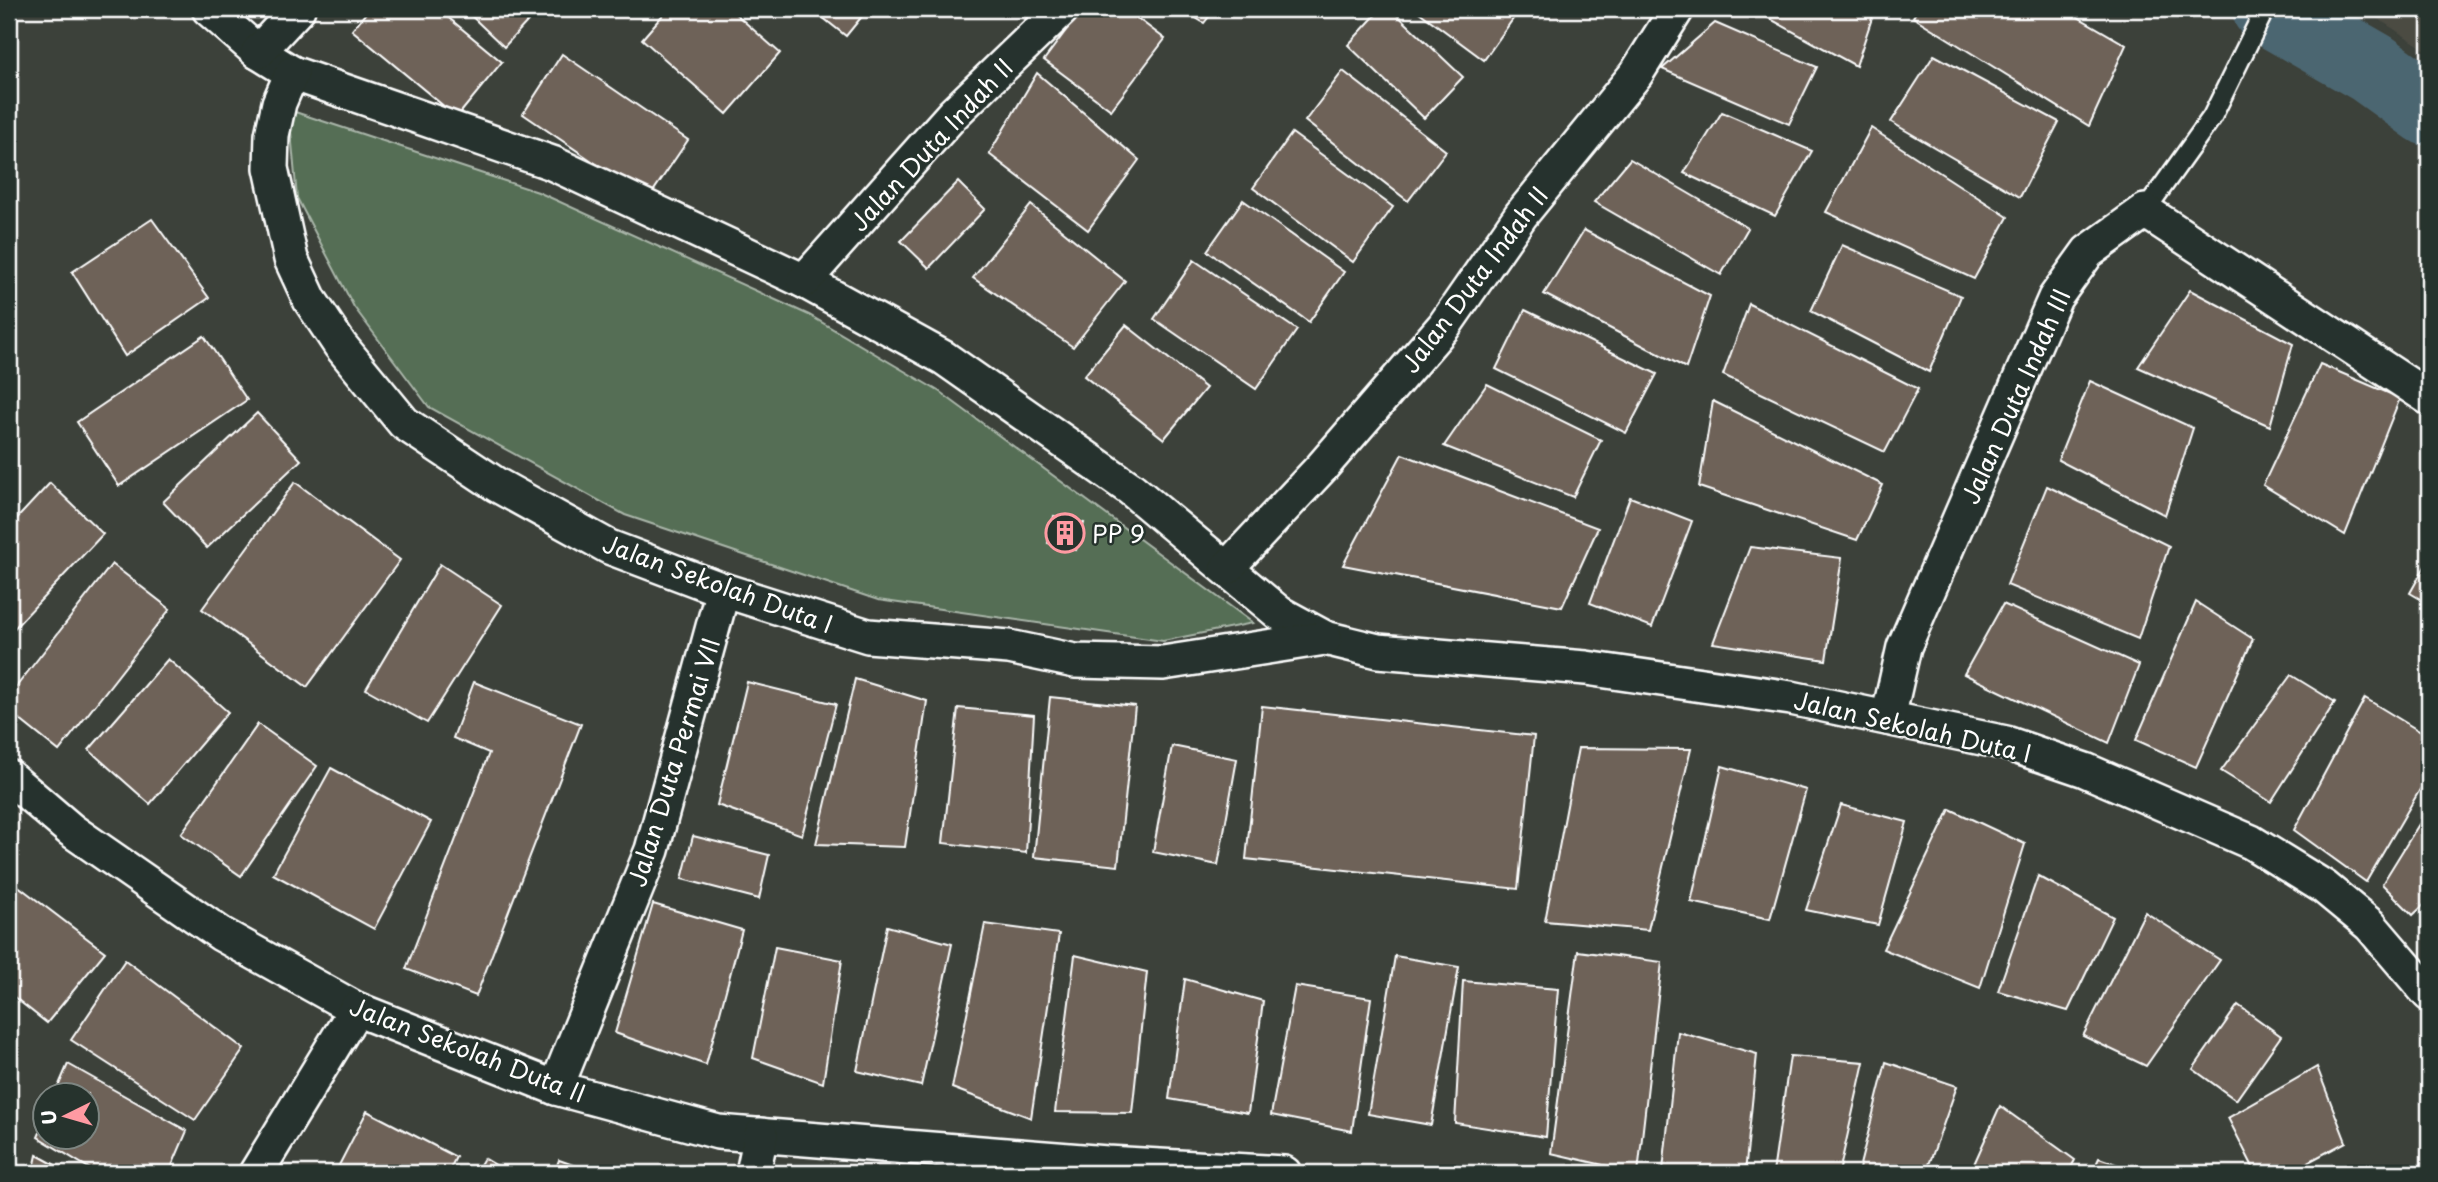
<svg xmlns="http://www.w3.org/2000/svg" width="2438" height="1182" viewBox="0 0 2438 1182" font-family="'Playpen Sans',sans-serif">
  <style>
    .built { fill: #4b4b43 }
    .green { fill: #556e54; stroke: #aab6aa; stroke-width: 2 }
    .lines { fill: none; stroke-linecap: round; stroke-linejoin: round }
    .river { stroke: #4c6671; stroke-width: 74 }
    .building { fill: #6e6259; stroke: #fff; stroke-width: 2 }
    .lane-casing { stroke: #fff; stroke-width: 23 }
    .street-casing { stroke: #fff; stroke-width: 38 }
    .lane { stroke: #26332d; stroke-width: 18 }
    .street { stroke: #26332d; stroke-width: 33 }
    .labels { text-anchor: middle; dominant-baseline: central; stroke-width: 5; stroke-linejoin: round; paint-order: stroke }
    .street-label { font-size: 24px; fill: #fff; stroke: #26332d }
    .poi-label { font-size: 24px; fill: #fff; stroke: #26332d; text-anchor: start }
  </style>
  <rect width="100%" height="100%" fill="#3c413a"/>
  <filter id="ink" filterUnits="userSpaceOnUse"><feTurbulence type="fractalNoise" baseFrequency=".0143" numOctaves="2"/><feDisplacementMap in="SourceGraphic" scale="14" xChannelSelector="R" yChannelSelector="G"/><feConvolveMatrix kernelMatrix="1 2 1 2 8 2 1 2 1" color-interpolation-filters="sRGB"/></filter>
  <g filter="url(#ink)">
    <path class="built" d="M2358 9H2429V52L2380 20Z"/>
    <path class="green" d="M289 110 538 192 809 315 940 392 1253 623 1163 641 878 600 625 515 429 407 354 307 297 198Z"/>
    <g class="lines">
      <path class="river" d="M2269 9 2372 68 2429 109"/>
    </g>
    <g class="building">
      <path d="M369 9H438L502 62 457 117 352 30Z"/>
      <path d="M464 9H539L504 47Z"/>
      <path d="M668 9H730L780 53 727 114 642 39Z"/>
      <path d="M812 9H868L846 36Z"/>
      <path d="M1082 9H1125L1165 39 1111 110 1044 60Z"/>
      <path d="M1181 9H1215L1204 23Z"/>
      <path d="M1381 9H1391L1463 77 1424 118 1348 45Z"/>
      <path d="M1415 9H1520L1484 60Z"/>
      <path d="M1752 9H1875L1856 66Z"/>
      <path d="M1918 9H2064L2126 45 2089 126 1913 17Z"/>
      <path d="M1715 23 1817 67 1789 124 1662 69Z"/>
      <path d="M562 54 688 140 648 199 523 114Z"/>
      <path d="M1934 55 2059 122 2020 197 1891 122Z"/>
      <path d="M1343 71 1446 151 1408 201 1305 121Z"/>
      <path d="M1037 73 1139 160 1088 230 989 154Z"/>
      <path d="M1722 112 1812 151 1775 216 1684 173Z"/>
      <path d="M1871 128 2008 217 1974 279 1826 212Z"/>
      <path d="M1292 133 1393 207 1353 262 1253 188Z"/>
      <path d="M1630 159 1748 228 1721 275 1594 202Z"/>
      <path d="M958 182 985 209 929 268 901 241Z"/>
      <path d="M1243 200 1344 272 1309 322 1207 251Z"/>
      <path d="M1031 205 1125 281 1073 347 973 278Z"/>
      <path d="M152 219 209 298 125 356 72 272Z"/>
      <path d="M1584 230 1710 296 1686 368 1544 294Z"/>
      <path d="M1842 245 1961 296 1929 372 1811 311Z"/>
      <path d="M1194 260 1297 330 1256 389 1154 319Z"/>
      <path d="M2190 290 2293 344 2270 426 2138 367Z"/>
      <path d="M1749 304 1918 389 1885 452 1723 375Z"/>
      <path d="M1525 310 1657 374 1626 433 1496 369Z"/>
      <path d="M1126 325 1206 388 1164 439 1084 376Z"/>
      <path d="M204 336 247 400 119 486 77 422Z"/>
      <path d="M2320 364 2400 398 2345 535 2263 485Z"/>
      <path d="M2090 381 2193 428 2165 515 2058 460Z"/>
      <path d="M1487 384 1601 440 1573 497 1444 446Z"/>
      <path d="M1713 401 1883 485 1857 540 1699 487Z"/>
      <path d="M257 413 301 460 207 548 163 502Z"/>
      <path d="M1402 454 1598 528 1562 607 1343 565Z"/>
      <path d="M295 482 400 560 307 687 202 609Z"/>
      <path d="M50 483 103 534 9 634V527Z"/>
      <path d="M2047 486 2169 546 2138 639 2007 585Z"/>
      <path d="M1630 497 1692 521 1652 627 1590 603Z"/>
      <path d="M1054 516 1084 523 1076 550 1048 543Z"/>
      <path d="M1750 547 1842 558 1826 660 1713 643Z"/>
      <path d="M2429 559V604L2410 593Z"/>
      <path d="M112 564 170 609 59 751 9 711V696Z"/>
      <path d="M440 564 502 605 427 723 366 689Z"/>
      <path d="M2196 602 2253 639 2196 767 2136 740Z"/>
      <path d="M2003 604 2139 665 2109 743 1964 674Z"/>
      <path d="M168 659 228 712 150 804 89 750Z"/>
      <path d="M2291 675 2335 702 2271 802 2221 771Z"/>
      <path d="M855 679 927 701 905 847 816 844Z"/>
      <path d="M474 682 581 724 476 996 406 969 489 753 453 738Z"/>
      <path d="M747 682 836 704 802 835 717 805Z"/>
      <path d="M1050 697 1135 706 1118 866 1034 857Z"/>
      <path d="M2365 698 2429 737V774L2366 882 2294 830Z"/>
      <path d="M1262 706 1534 736 1518 889 1246 859Z"/>
      <path d="M958 708 1034 715 1026 853 943 843Z"/>
      <path d="M258 724 317 766 241 876 181 834Z"/>
      <path d="M1172 746 1237 759 1218 865 1153 852Z"/>
      <path d="M1578 748 1691 749 1648 930 1545 921Z"/>
      <path d="M1722 766 1806 790 1770 919 1691 902Z"/>
      <path d="M331 768 431 822 374 929 273 874Z"/>
      <path d="M1841 805 1907 822 1878 925 1806 910Z"/>
      <path d="M2429 808V900L2413 915 2382 884Z"/>
      <path d="M1950 809 2025 844 1980 988 1883 949Z"/>
      <path d="M693 836 769 855 759 899 682 879Z"/>
      <path d="M2038 876 2113 917 2068 1011 1998 991Z"/>
      <path d="M9 879 105 952 47 1023 9 993Z"/>
      <path d="M653 904 742 930 706 1065 615 1033Z"/>
      <path d="M2145 912 2220 960 2146 1066 2083 1036Z"/>
      <path d="M985 924 1059 934 1031 1118 952 1088Z"/>
      <path d="M887 926 952 944 921 1086 857 1071Z"/>
      <path d="M775 947 842 960 823 1083 753 1058Z"/>
      <path d="M1578 951 1662 962 1638 1173 1551 1153Z"/>
      <path d="M1075 955 1147 972 1132 1113 1055 1112Z"/>
      <path d="M1395 956 1459 967 1431 1125 1368 1114Z"/>
      <path d="M125 960 244 1049 195 1120 71 1040Z"/>
      <path d="M1185 979 1263 1001 1248 1113 1169 1099Z"/>
      <path d="M1463 981 1558 989 1546 1137 1455 1123Z"/>
      <path d="M1295 986 1371 998 1352 1131 1271 1115Z"/>
      <path d="M2238 1005 2281 1036 2236 1100 2193 1069Z"/>
      <path d="M1678 1032 1757 1054 1745 1173H1686L1663 1170Z"/>
      <path d="M1790 1056 1864 1062 1839 1173H1773Z"/>
      <path d="M1886 1062 1957 1086 1926 1173H1858Z"/>
      <path d="M68 1064 187 1131 169 1173H97L38 1137 46 1119V1136H88V1094H55Z"/>
      <path d="M2317 1067 2346 1142 2288 1173H2256L2228 1118Z"/>
      <path d="M2000 1106 2075 1160 2068 1173H1970Z"/>
      <path d="M367 1111 456 1157 448 1173H335Z"/>
      <path d="M37 1155 70 1173H33Z"/>
      <path d="M484 1158 509 1173H475Z"/>
      <path d="M2099 1158 2141 1173H2092Z"/>
      <path d="M559 1160 596 1173H554Z"/>
    </g>
    <g class="lines">
      <g class="lane-casing">
        <path id="lane" d="M2145 211 2212 117 2265 9"/>
      </g>
      <g class="street-casing">
        <g id="street">
          <path d="M209 9 258 52 292 73 552 163 804 281 944 358 1131 489 1279 613 1325 638 1378 651 1586 668 1791 698 2006 743 2085 770 2251 842 2324 887 2370 925 2429 994"/>
          <path d="M258 52 298 9"/>
          <path d="M292 73 279 103 272 135 271 168 291 259 310 300 340 345 404 423 497 485 609 547 723 590 868 636 1009 647 1075 661 1163 663 1325 638"/>
          <path d="M804 281 953 114 1062 9"/>
          <path d="M1227 568 1322 467 1444 326 1521 215 1636 74 1677 9"/>
          <path d="M1888 718 1904 647 2055 298 2088 252 2145 211 2429 398"/>
          <path d="M9 777 71 830 221 934 356 1009 556 1088 718 1132 1107 1163 1284 1173"/>
          <path d="M556 1088 652 850 723 590"/>
          <path d="M256 1173 356 1009"/>
          <path d="M753 1173 761 1135"/>
        </g>
      </g>
      <use href="#lane" class="lane"/>
      <use href="#street" class="street"/>
    </g>
  </g>
  <defs>
    <g id="building-ring" transform="scale(2.0125)"><circle r="9.5" fill="#26332d" stroke="#ff9aa2" stroke-width="1.5"/><path d="M-4-6H4V6H1V3H-1V6H-4ZM-2.5-4.3h1.7v1.8h-1.7ZM.8-4.3h1.7v1.8H.8ZM-2.5-1h1.7V.8h-1.7ZM.8-1h1.7V.8H.8Z" fill="#ff9aa2"/></g>
  </defs>
  <g fill-rule="evenodd">
    <use href="#building-ring" x="1065" y="533"/>
  </g>
  <g class="labels">
    <g class="street-label">
      <text transform="translate(931 144) rotate(-47)">Jalan Duta Indah II</text>
      <text transform="translate(1474 279) rotate(-53)">Jalan Duta Indah II</text>
      <text transform="translate(2015 396) rotate(-66)">Jalan Duta Indah III</text>
      <text transform="translate(718 583) rotate(20)">Jalan Sekolah Duta I</text>
      <text transform="translate(1913 726) rotate(13)">Jalan Sekolah Duta I</text>
      <text transform="translate(673 762) rotate(-73)">Jalan Duta Permai VII</text>
      <text transform="translate(468 1049) rotate(21)">Jalan Sekolah Duta II</text>
    </g>
    <g class="poi-label">
      <text x="1092" y="533">PP 9</text>
    </g>
  </g>
  <rect width="2438" height="1182" fill="none" stroke="#26332d" stroke-width="35"/>
  <rect x="18" y="18" width="2403" height="1147" fill="none" stroke="#fff" stroke-width="2.5" filter="url(#ink)"/>
  <g transform="translate(66 1116) rotate(265)"><circle r="33" fill="#26332d" stroke="#7d8581" stroke-width="2"/>
  <path d="M0-5L12 26L0 18L-12 26Z" fill="#ff9aa2"/>
  <text y="-10" font-size="19" font-weight="bold" text-anchor="middle" fill="#ffffff">U</text>
  </g>
</svg>
